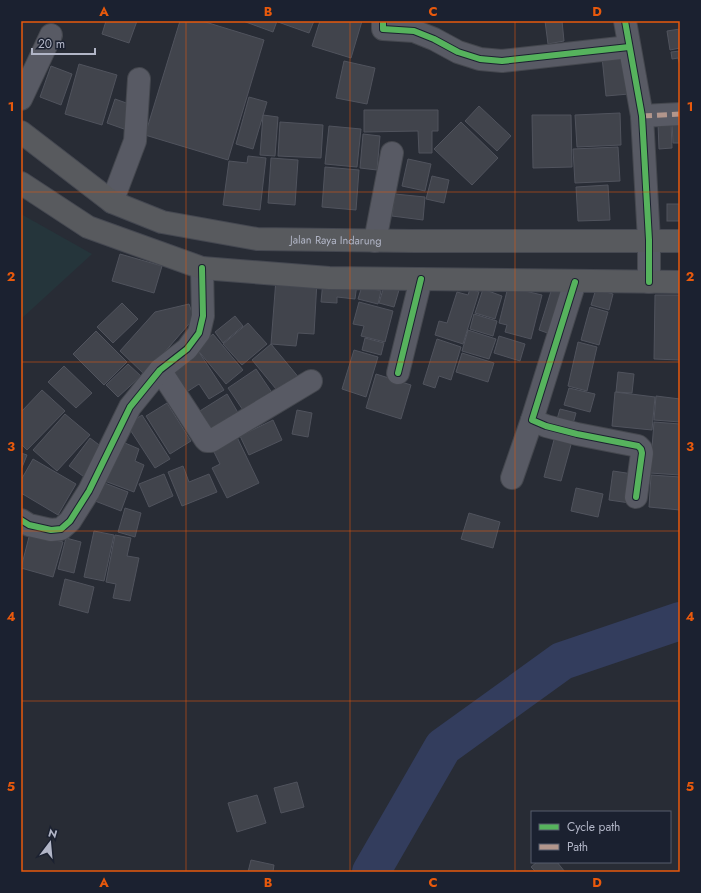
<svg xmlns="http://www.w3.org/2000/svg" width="701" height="893" viewBox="0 0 701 893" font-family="Jost,sans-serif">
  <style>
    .green { fill: #25353b }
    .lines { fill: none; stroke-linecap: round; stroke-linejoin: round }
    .river { stroke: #333d5d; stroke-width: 38 }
    .building { fill: #41444c; stroke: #50535d }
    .minor-casing { stroke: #44474e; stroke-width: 24 }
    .highway-casing { stroke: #454851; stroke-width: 24 }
    .minor { stroke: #585a64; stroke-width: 22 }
    .highway { stroke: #585a5e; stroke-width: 22 }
    .quiet { stroke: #b2968c; stroke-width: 5; stroke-dasharray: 10 5; stroke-linecap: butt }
    .cycleway-casing { stroke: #1b2130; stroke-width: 8 }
    .cycleway { stroke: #56b35d; stroke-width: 6 }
    .grid { fill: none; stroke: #e8590c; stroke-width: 1; stroke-opacity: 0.55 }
    .labels { text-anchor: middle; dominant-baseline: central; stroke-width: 4; stroke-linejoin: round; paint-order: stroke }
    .street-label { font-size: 11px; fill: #b2b6c7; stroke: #1b2130 }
    .neatline { fill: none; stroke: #e8590c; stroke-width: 1.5 }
    .grid-label { font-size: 13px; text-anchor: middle; font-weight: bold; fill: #e8590c }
  </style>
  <rect width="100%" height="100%" fill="#282c35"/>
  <path class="green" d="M21 214 92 254 21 319Z"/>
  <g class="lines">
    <path class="river" d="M371 872 443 747 562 661 680 621"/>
  </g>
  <g class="building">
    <path d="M106 21H137L129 43 102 34Z"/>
    <path d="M180 21H202L264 40 228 160 145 135Z"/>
    <path d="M243 21H277L273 32Z"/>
    <path d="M278 21H314L309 33 278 22Z"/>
    <path d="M320 21H362L351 58 312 46Z"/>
    <path d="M545 21H562L564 41 548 44Z"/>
    <path d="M680 29V48L670 50 667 31Z"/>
    <path d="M680 51V66L678 58 672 59 671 52Z"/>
    <path d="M626 55 629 94 606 96 602 57Z"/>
    <path d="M344 61 375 68 367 104 336 98Z"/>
    <path d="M79 64 117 75 102 125 65 114Z"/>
    <path d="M51 66 72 74 61 105 40 97Z"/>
    <path d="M249 97 267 102 253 149 236 144Z"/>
    <path d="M115 99 132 105 124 129 107 123Z"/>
    <path d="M479 106 511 136 497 151 465 121Z"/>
    <path d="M364 110H438V131H432V153H419L418 131 364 132Z"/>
    <path d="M620 113 621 145 577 147 575 115Z"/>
    <path d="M263 115 278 117 275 156 260 155Z"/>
    <path d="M532 115H571L572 167 533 168Z"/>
    <path d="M680 120V143H673L672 121Z"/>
    <path d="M280 122 323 125 321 158 278 156Z"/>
    <path d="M461 122 498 158 472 185 434 149Z"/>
    <path d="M671 122 672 148 659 149 658 123Z"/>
    <path d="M329 126 361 129 357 167 325 164Z"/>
    <path d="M363 134 380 136 377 170 360 168Z"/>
    <path d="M618 147 620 181 575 183 573 149Z"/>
    <path d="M248 156 266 158 260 210 223 205 229 161 247 163Z"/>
    <path d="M271 158 298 160 295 205 268 203Z"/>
    <path d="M408 159 431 164 425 191 402 186Z"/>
    <path d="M325 167 359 170 356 210 322 207Z"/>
    <path d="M432 176 449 180 444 203 426 199Z"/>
    <path d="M608 185 610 220 578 221 576 187Z"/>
    <path d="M395 194 425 197 423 220 392 216Z"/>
    <rect x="667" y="204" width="13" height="17"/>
    <path d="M120 254 162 266 154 293 112 281Z"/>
    <path d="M276 279 317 281 314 334 298 333 296 346 271 344Z"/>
    <path d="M323 281 357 284 355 299 337 297V303L321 302Z"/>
    <path d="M362 286 381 291 378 304 358 299Z"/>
    <path d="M384 286 399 290 394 307 379 303Z"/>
    <path d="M508 287 542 295 531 339 505 332 507 325 499 323Z"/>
    <path d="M552 288 569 293 556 336 539 330Z"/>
    <path d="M470 289 479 292 463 344 435 335 439 321 447 323 457 292 468 295Z"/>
    <path d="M483 289 502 296 495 319 475 313Z"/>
    <path d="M596 289 613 294 609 310 591 305Z"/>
    <path d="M655 295H680V360L654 359Z"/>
    <path d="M359 302 393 311 385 342 361 336 364 326 353 324Z"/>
    <path d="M122 303 138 319 113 343 97 327Z"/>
    <path d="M189 304 194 318 145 375 120 351 155 312Z"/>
    <path d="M590 307 608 312 599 345 581 340Z"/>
    <path d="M474 314 497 321 493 336 470 329Z"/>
    <path d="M235 316 243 326 223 343 215 332Z"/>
    <path d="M248 323 267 344 242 365 223 344Z"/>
    <path d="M468 330 496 339 489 359 462 351Z"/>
    <path d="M96 331 127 362 104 385 73 354Z"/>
    <path d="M213 334 243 370 226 384 196 348Z"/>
    <path d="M499 336 525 344 520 361 494 353Z"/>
    <path d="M365 338 384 343 381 355 362 350Z"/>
    <path d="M437 339 461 347 451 380 439 376 435 388 423 384Z"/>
    <path d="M578 342 597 347 587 391 568 386Z"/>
    <path d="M271 344 300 379 281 395 252 360Z"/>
    <path d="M197 349 224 390 209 399 199 384 182 395 165 370Z"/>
    <path d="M354 350 378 357 366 397 342 389Z"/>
    <path d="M462 353 494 363 488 382 456 372Z"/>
    <path d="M128 364 141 376 118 397 106 385Z"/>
    <path d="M64 366 92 393 76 408 48 382Z"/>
    <path d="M256 369 275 397 247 416 228 388Z"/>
    <path d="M618 372 634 374 632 393 616 392Z"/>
    <path d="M376 374 411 385 401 419 366 408Z"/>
    <path d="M569 388 595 394 590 412 564 405Z"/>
    <path d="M42 390 65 411 27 450 21 444V412Z"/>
    <path d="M615 392 655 397 652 430 612 426Z"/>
    <path d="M227 394 240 416 209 436 195 414Z"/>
    <path d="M656 396 680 399V422L654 420Z"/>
    <path d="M167 403 191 441 170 454 146 416Z"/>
    <path d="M560 409 576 413 571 431 555 426Z"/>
    <path d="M297 410 312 413 308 437 292 434Z"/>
    <path d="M65 414 90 435 57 471 33 450Z"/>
    <path d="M142 415 170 459 155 468 127 425Z"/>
    <path d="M273 420 282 440 249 455 240 436Z"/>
    <path d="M654 422 680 424V475L650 473Z"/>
    <path d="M236 435 259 483 227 498 212 468 220 464 211 446Z"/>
    <path d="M555 436 572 441 561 481 544 477Z"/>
    <path d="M90 438 107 451 87 479 69 466Z"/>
    <path d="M118 440 139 449 135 461 144 465 134 492 102 480Z"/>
    <path d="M21 453 27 455 21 470Z"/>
    <path d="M33 459 76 484 58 515 21 493V480Z"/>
    <path d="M183 466 189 482 209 474 217 492 182 506 168 472Z"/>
    <path d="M613 471 633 474 630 503 609 500Z"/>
    <path d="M164 474 173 496 149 507 139 484Z"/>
    <path d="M651 475 680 477V510L649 507Z"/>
    <path d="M102 482 128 492 121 511 95 501Z"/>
    <path d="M576 488 603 494 598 517 571 511Z"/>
    <path d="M125 508 141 513 135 537 118 532Z"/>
    <path d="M469 513 500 522 493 548 461 539Z"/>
    <path d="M94 531 114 535 104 581 84 577Z"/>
    <path d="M30 533 63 542 53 577 21 568Z"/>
    <path d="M115 535 131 538 127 556 139 558 130 601 113 598 116 584 106 582Z"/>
    <path d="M66 538 81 542 74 573 58 569Z"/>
    <path d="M65 579 94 587 88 613 59 605Z"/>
    <path d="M297 782 304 807 281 813 274 788Z"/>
    <path d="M257 795 266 823 237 832 228 803Z"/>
    <path d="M251 860 274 865 273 872H248Z"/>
    <path d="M537 862H557L565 872H536L531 867Z"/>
  </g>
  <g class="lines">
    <g class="minor-casing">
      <g id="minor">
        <path d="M383 21V29L414 31 434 39 458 52 480 59 502 61 629 47"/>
        <path d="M625 21 642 116 649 240V282"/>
        <path d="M21 99 51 35"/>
        <path d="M642 116 680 114"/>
        <path d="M112 202 135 141 139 79"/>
        <path d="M375 241 392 153"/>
        <path d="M575 282 532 420 546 426 577 434 638 446 641 449 642 453 636 497"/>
        <path d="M160 370 205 439 207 441H211L311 381"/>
        <path d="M398 373 421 279"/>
        <path d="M512 478 532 420"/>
        <path d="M21 520 29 525 51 530 61 529 70 521 89 491 130 407 160 370 187 349 199 333 203 316 202 268"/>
      </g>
    </g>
    <g class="highway-casing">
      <g id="highway">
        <path id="s1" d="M21 132 112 202 162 222 257 239 413 241H680"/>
        <path d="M21 183 88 227 202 268 329 278 680 282"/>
      </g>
    </g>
    <use href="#minor" class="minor"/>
    <use href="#highway" class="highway"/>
    <path class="quiet" d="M642 116 680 114"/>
    <g class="cycleway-casing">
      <g id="cycleway">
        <path d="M383 21V29L414 31 434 39 458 52 480 59 502 61 629 47"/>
        <path d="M625 21 642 116 649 240V282"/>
        <path d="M575 282 532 420 546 426 577 434 638 446 641 449 642 453 636 497"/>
        <path d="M398 373 421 279"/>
        <path d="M21 520 29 525 51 530 61 529 70 521 89 491 130 407 160 370 187 349 199 333 203 316 202 268"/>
      </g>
    </g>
    <use href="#cycleway" class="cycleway"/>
  </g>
  <path class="grid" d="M186 21V872M350 21V872M515 21V872M21 192H680M21 362H680M21 531H680M21 701H680"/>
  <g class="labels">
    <g class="street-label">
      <text stroke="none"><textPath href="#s1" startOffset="344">Jalan Raya Indarung</textPath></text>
    </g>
  </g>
  <rect width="701" height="893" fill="none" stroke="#1b2130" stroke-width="44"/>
  <rect x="531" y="811" width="140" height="52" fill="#1b2130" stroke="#575d6c"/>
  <rect x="539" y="824" width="20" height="6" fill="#56b35d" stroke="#575d6c"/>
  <text x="567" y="831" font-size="12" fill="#b2b6c7">Cycle path</text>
  <rect x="539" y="844" width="20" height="6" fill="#b2968c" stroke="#575d6c"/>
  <text x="567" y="851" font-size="12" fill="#b2b6c7">Path</text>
  <g transform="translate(50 843) rotate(16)" stroke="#1b2130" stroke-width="3" paint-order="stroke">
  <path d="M0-3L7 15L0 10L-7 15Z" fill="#b2b6c7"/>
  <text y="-6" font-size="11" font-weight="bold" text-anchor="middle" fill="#b2b6c7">N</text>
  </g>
  <path d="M32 48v6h63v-6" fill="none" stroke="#b2b6c7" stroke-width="2"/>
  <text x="38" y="48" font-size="12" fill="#b2b6c7" stroke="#1b2130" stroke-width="3" paint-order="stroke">20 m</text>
  <rect x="22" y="22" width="657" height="849" class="neatline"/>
  <g class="grid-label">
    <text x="104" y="16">A</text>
    <text x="268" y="16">B</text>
    <text x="433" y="16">C</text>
    <text x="597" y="16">D</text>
    <text x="11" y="111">1</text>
    <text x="690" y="111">1</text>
    <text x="11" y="281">2</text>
    <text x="690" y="281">2</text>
    <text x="11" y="451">3</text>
    <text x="690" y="451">3</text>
    <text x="11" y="621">4</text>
    <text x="690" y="621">4</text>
    <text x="11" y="791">5</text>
    <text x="690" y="791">5</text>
    <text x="104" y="887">A</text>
    <text x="268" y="887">B</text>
    <text x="433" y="887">C</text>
    <text x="597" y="887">D</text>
  </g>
</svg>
